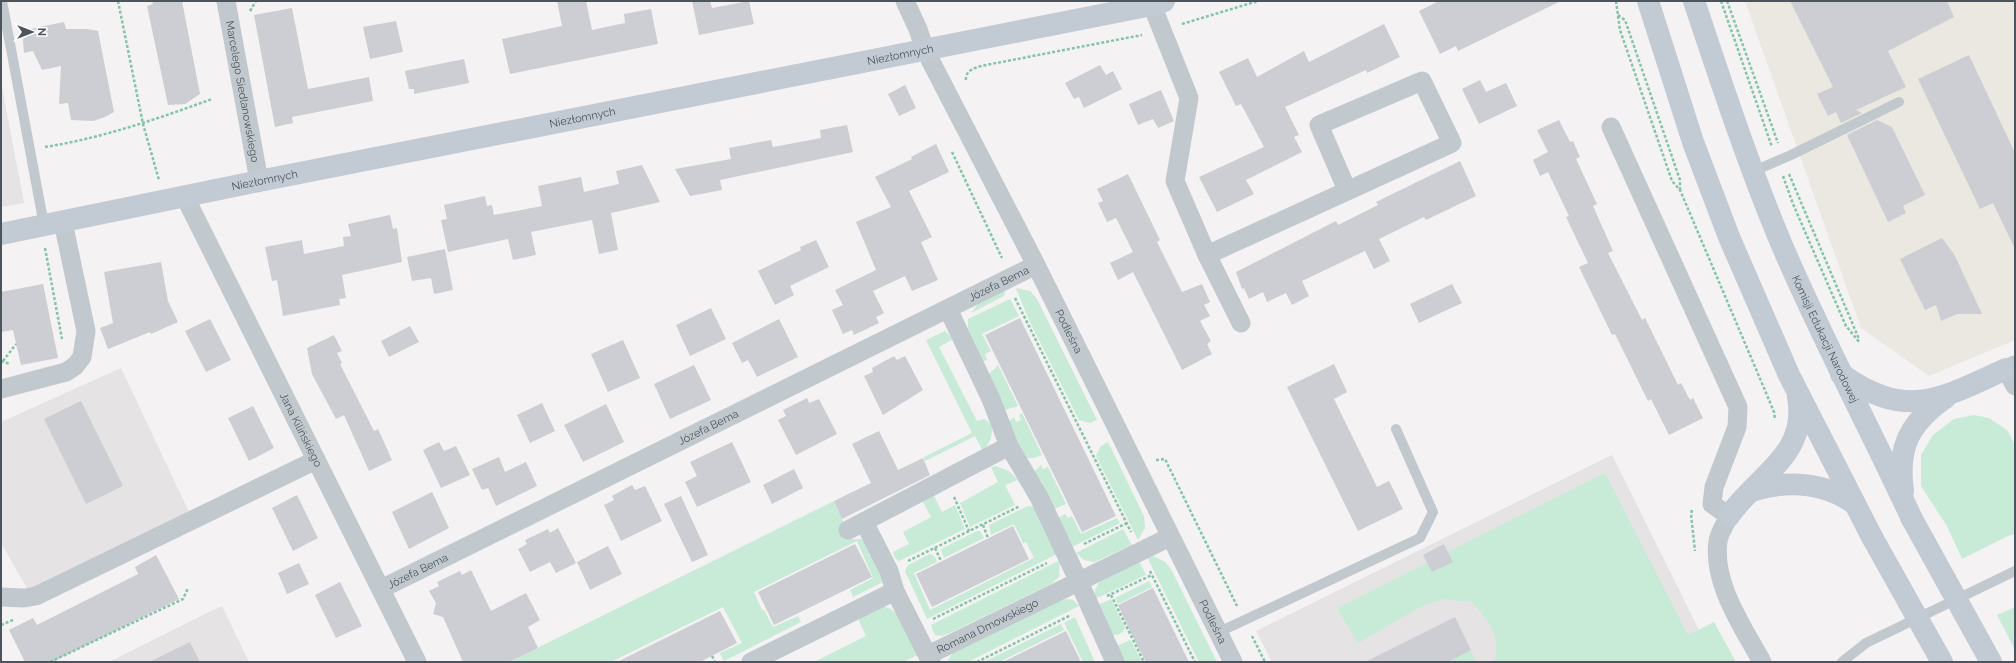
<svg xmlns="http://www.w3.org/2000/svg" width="2016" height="663" viewBox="0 0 2016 663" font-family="Raleway,sans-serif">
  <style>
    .commercial { fill: #eae8e0 }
    .education { fill: #e5e3e3 }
    .green { fill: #c7ebd6 }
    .building { fill: #cdced3 }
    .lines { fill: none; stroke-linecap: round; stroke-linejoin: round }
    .path { stroke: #83c5a6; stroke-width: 2.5; stroke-dasharray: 3 2; stroke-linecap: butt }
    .lane { stroke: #c2c9ce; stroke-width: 10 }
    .street { stroke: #c2c9ce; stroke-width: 19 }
    .secondary { stroke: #c2cad3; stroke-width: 22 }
    .secondary-bridge { stroke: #c2cad3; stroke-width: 22 }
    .labels { text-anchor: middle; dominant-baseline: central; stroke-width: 3.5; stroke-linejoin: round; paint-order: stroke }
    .street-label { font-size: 11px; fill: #4c555d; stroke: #fff }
  </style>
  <rect width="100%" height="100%" fill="#f4f2f2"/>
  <path class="commercial" d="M1745 1H2015V340L1929 376 1861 328Z"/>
  <g class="education">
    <path d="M1 82 24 203 1 207Z"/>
    <path d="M121 368 189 512 28 590 1 543V422Z"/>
    <path d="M1612 455 1715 662H1272L1256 631Z"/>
    <path d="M222 606 249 662H109L209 612Z"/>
  </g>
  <g class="green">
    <path d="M1016 288 1030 291 1037 299 1097 420 1090 423 1079 420 1029 320Z"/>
    <path d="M1005 290 1004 296 971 313 978 304Z"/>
    <path d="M1010 299 1019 316 982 334 991 351 985 354 987 360 983 361 968 328V319Z"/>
    <path d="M945 331 953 339 939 347 977 421 984 419C998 425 991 443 983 451L975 436 925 461 924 457 972 433 926 340Z"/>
    <path d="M998 365 1018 406 1005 410 1001 398 989 374Z"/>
    <path d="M1022 413 1042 455 1034 458H1026L1009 425 1008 422 1014 417 1016 422 1021 420 1019 415Z"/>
    <path d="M1974 415 1989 418 2008 431 2015 445V534L2008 536 1962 559 1947 526 1921 486V455L1933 435 1954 419Z"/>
    <path d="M1108 442 1144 516 1145 528 1138 540 1096 456 1101 446Z"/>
    <path d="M1041 465 1043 469 1048 467 1066 504 1054 509 1041 481 1034 472Z"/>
    <path d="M996 466 1009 471 1018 480 1005 485 1015 505 970 527 960 503 998 482 991 467Z"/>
    <path d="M1605 473 1688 635 1714 622 1736 662H1494C1502 636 1488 620 1472 602L1444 599 1422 606 1358 643 1337 608Z"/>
    <path d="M933 494 942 512 955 505 965 529 899 561 895 558 893 552 909 544 903 532 931 517 922 500Z"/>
    <path d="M834 501 851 539H861L867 544 885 581 853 597 850 590 873 578 857 541 754 592 762 610H764L773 627 798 616 801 622 724 661 720 653 742 643 723 607 611 662H509Z"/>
    <path d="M1028 506 1034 507 1057 554 927 619 905 571 908 565 930 554 935 557 937 562 914 573 930 610 1034 558 1026 542 1023 543 1014 524 991 535 989 526 991 524Z"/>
    <path d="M1065 514 1068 518 1072 516 1081 534 1117 518 1120 523 1072 547 1058 518Z"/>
    <path d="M1123 529 1132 545 1094 562 1084 560 1076 553Z"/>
    <path d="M977 531H980L984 538 944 558 941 550 943 548Z"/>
    <path d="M1154 556 1165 562 1171 569 1217 662H1199L1147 557Z"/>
    <path d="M1060 560 1059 577 1051 584 952 632 942 636 935 635 931 625Z"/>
    <path d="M1139 561 1146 575 1095 599V590L1100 581Z"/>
    <path d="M1149 581 1152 587 1118 604 1115 598Z"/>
    <path d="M1068 599 1073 600 1079 606 968 662H949L948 660 955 650 1061 600Z"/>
    <path d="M1111 599 1125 628C1124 633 1116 636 1112 635L1098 605Z"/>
    <path d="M881 606C902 608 909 638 918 655L903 662H814L866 636 859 621 861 615Z"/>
    <path d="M2015 607V650L1997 615Z"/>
    <path d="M1075 617 1094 660V662H1083L1064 623Z"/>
    <path d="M1061 624 1064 630 999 662H984Z"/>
    <path d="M1130 640 1131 641 1142 662H1124L1117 646Z"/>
    <path d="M1471 650 1476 662H1448Z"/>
  </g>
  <g class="building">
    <path d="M152 1H182L200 94 185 104 168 105 147 6 153 4Z"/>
    <path d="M557 1H586L592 30 625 23 624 14 651 9 658 44 510 74 502 39 562 26Z"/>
    <path d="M692 1H710L712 8 749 1 754 24 699 35Z"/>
    <path d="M1439 1H1561L1458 51 1456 46 1440 54 1419 11Z"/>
    <path d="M1790 1H1947L1954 17 1888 51 1906 87 1856 110 1862 113 1841 123 1836 112 1828 116 1817 94 1833 87Z"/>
    <path d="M292 8 308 89 369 77 373 101 292 117 293 123 275 127 254 15Z"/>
    <path d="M396 21 403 52 370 59 363 27Z"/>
    <path d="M64 22 66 29H87L98 31 114 112 105 117 93 121 71 120 68 103 59 104 61 66 42 70 33 51 24 53 23 41 25 30Z"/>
    <path d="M1384 24 1400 57 1367 73 1366 70 1285 107 1299 135 1294 137 1302 152 1246 180 1254 194 1217 212 1199 177 1264 147 1241 104 1236 106 1219 72 1248 58 1257 77 1304 51 1309 62Z"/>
    <path d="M1969 55 2015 153V249L1993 203 1980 209 1918 79Z"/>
    <path d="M464 59 469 83 414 94V89H409L405 71Z"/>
    <path d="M1100 65 1106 75 1113 71 1122 89 1084 108 1079 97 1074 99 1065 83Z"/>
    <path d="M1480 80 1486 92 1506 83 1517 106 1479 124 1462 89Z"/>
    <path d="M905 85 916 108 899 116 888 94Z"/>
    <path d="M1161 90 1174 121 1158 128 1153 119 1138 125 1129 104Z"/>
    <path d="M1559 120 1570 142 1573 141 1580 157 1576 159 1597 204 1593 206 1613 251 1608 253 1642 320 1645 318 1678 385 1681 383 1690 400 1693 398 1703 418 1669 435 1651 399 1648 401 1615 334 1612 335 1579 267 1588 263 1566 217 1569 216 1548 172 1540 176 1533 160 1548 152 1537 130Z"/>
    <path d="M1877 120 1892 127 1925 195 1903 206 1906 213 1888 222 1847 135Z"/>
    <path d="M847 125 853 152 720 180 722 190 690 196 675 169 731 159 729 148 771 140 773 147 821 138 820 130Z"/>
    <path d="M936 144 949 172 909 191 932 237 921 242 938 280 912 291 905 276 873 291 884 313 876 317 879 323 854 335 852 330 843 334 832 310 843 305 835 290 876 270 856 222 891 207 875 177 912 159 911 157Z"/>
    <path d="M1460 161 1476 196 1426 220 1424 217 1379 239 1390 261 1374 269 1365 251 1302 281 1309 296 1292 305 1286 293 1267 302 1263 292 1249 299 1244 288 1242 289 1236 272 1336 221 1338 225 1378 205 1376 202Z"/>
    <path d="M642 165 660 202 611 213 618 250 599 254 592 220 531 232 536 255 513 260 508 239 448 252 441 220 447 219 444 205 485 196 487 206 492 205 494 215 542 206 538 186 581 177 584 192 619 184 616 171Z"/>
    <path d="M1128 174 1160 240 1157 242 1182 292 1202 284 1210 302 1204 305 1210 316 1200 321 1211 341 1207 344 1212 354 1182 370 1133 272 1118 280 1110 263 1133 252 1116 218 1107 222 1098 203 1103 201 1097 189Z"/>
    <path d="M390 215 393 229 397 228 402 262 342 275 346 298 339 299 340 305 283 316 277 280 272 281 265 247 302 240 304 254 344 246 343 237 351 236 348 224Z"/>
    <path d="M1942 238 1954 254 1982 314H1957L1941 321 1936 305 1925 310 1900 259Z"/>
    <path d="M816 240 829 267 790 286 794 295 775 305 758 271 801 250 800 247Z"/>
    <path d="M445 249 453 290 434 294 431 278 412 281 407 257Z"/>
    <path d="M161 262 168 301 178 322 151 334 150 332 108 349 100 328 113 323 104 272Z"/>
    <path d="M43 284 58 358 21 365 13 330 1 332V292Z"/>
    <path d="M1452 284 1462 303 1419 323 1410 304Z"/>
    <path d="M711 308 726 339 690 356 676 325Z"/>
    <path d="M1020 318 1116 516 1082 532 985 335Z"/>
    <path d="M210 319 231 360 206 372 185 331Z"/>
    <path d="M779 319 798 357 757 377 748 360 742 363 732 343Z"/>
    <path d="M410 326 419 342 389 357 381 341Z"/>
    <path d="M334 335 342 351 337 353 342 363 340 364 374 431 378 429 392 460 369 471 344 415 336 419 312 374 307 348Z"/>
    <path d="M623 340 640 378 608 392 591 354Z"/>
    <path d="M894 356 897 360 905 356 923 390 883 415 864 376 873 372 872 368Z"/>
    <path d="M1334 364 1347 392 1334 399 1377 487 1389 481 1403 509 1358 531 1287 387Z"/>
    <path d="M694 365 711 400 670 419 654 384Z"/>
    <path d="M807 398 809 403 819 399 837 434 796 455 778 420 786 416 783 410Z"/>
    <path d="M81 401 123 486 86 504 44 419Z"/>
    <path d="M542 403 555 431 530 443 517 415Z"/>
    <path d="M606 404 624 442 583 462 564 425Z"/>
    <path d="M253 406 274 448 249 461 228 418Z"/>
    <path d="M879 431 898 470 923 458 930 475 842 519 834 501 871 483 852 444Z"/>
    <path d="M439 442 444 451 456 446 470 475 441 488 423 450Z"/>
    <path d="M732 442 751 482 697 507 685 482 697 476 690 462Z"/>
    <path d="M499 457 505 472 526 462 537 486 496 506 488 488 482 490 472 469Z"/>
    <path d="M794 469 803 488 772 504 763 485Z"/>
    <path d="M632 485 635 490 645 486 662 521 621 541 604 505 614 500 612 496Z"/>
    <path d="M432 492 449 528 409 549 392 512Z"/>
    <path d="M297 495 318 538 293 551 272 508Z"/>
    <path d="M681 496 708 555 692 562 664 504Z"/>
    <path d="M1013 526 1029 559 932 607 916 574Z"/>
    <path d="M558 528 576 563 556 573 550 562 530 572 518 549 527 544 525 540 548 529 550 533Z"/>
    <path d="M855 544 872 577 774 625 758 592Z"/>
    <path d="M1444 544 1453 562 1432 572 1423 555Z"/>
    <path d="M608 546 622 574 590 590 577 562Z"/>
    <path d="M156 555 179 599 52 662H25L9 630 33 618 37 625 138 574 135 567Z"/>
    <path d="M299 563 309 584 287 594 278 573Z"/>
    <path d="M471 570 491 611 526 593 540 620 528 627 538 648 509 662H463L443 617 433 614 436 603 429 591 439 586 437 582 460 571 462 575Z"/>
    <path d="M340 582 362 626 336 638 315 595Z"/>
    <path d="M1153 588 1189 662H1146L1131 633 1118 605Z"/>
    <path d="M720 611 737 643 700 662H617Z"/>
    <path d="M1455 617 1471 650 1448 662H1365Z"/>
    <path d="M1066 631 1081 662H1003Z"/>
    <path d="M190 642 200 662H149Z"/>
  </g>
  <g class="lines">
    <g class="path">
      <path d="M118 1 143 124 159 180"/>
      <path d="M1616 1 1620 30 1672 181 1680 190 1764 388 1774 412 1775 420"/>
      <path d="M1721 1 1772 147"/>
      <path d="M1727 1 1778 143"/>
      <path d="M250 11 256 1"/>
      <path d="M1618 15 1625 20 1680 180V190"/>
      <path d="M1182 24 1258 1"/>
      <path d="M966 80C965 71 974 68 981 66L1142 35"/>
      <path d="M45 147C102 138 157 119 212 99"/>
      <path d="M952 152 1002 258"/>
      <path d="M1789 174 1859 339"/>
      <path d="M1783 176 1793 204 1846 326 1860 343"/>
      <path d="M45 248 62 339"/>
      <path d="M1015 298 1131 532"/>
      <path d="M1 361 10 364"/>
      <path d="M3 361 16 344"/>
      <path d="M1156 460 1165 459 1237 606"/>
      <path d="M954 497 969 531"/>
      <path d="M1692 510 1691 514 1695 551"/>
      <path d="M983 525 988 538"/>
      <path d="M1084 544 1127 523"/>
      <path d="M935 548 941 561"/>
      <path d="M908 561 1020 506"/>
      <path d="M1150 571 1195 662"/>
      <path d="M1111 595 1144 662"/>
      <path d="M1107 596 1152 575"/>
      <path d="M933 619 1047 563"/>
      <path d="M1 625 13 620"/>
      <path d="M1252 636 1265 662"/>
      <path d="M712 656 715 662"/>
      <path d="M50 662 183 599 188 588"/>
      <path d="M977 662 1071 615"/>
    </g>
    <g class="lane">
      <path d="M2 1 44 225"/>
      <path d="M1754 171 1791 155 1899 102"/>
      <path d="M1219 632 1420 538 1433 512 1396 429"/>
      <path d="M1842 662 1866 643 2015 571"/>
    </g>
    <g class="street">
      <path id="s1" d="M226 1 259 181"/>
      <path id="s2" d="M905 1 918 29 925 50 1036 265 1233 662"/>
      <path d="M1152 5 1189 98 1175 181 1207 255 1241 323"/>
      <path d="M1611 127 1738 407 1737 427 1714 487 1712 504 1729 516C1726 523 1719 533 1718 541 1712 583 1743 627 1762 662"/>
      <path id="s3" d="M185 197 417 662"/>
      <path d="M1207 255 1452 143 1422 81 1319 125 1347 190"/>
      <path d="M948 309 991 399 1009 446 1039 497 1079 582 1115 662"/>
      <path d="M2015 365 2006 369 2015 386"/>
      <path d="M1 389 66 372 75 366 82 357 86 331 63 222"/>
      <path d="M864 522 889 571 895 591 931 662"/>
      <path d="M848 530 1009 446"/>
      <path id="s4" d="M381 589 1036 265"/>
      <path d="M1 597 24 598 36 596 316 460"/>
      <path id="s5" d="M928 655 1170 537"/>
      <path d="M751 662 895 591"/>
    </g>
    <g class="secondary">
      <path d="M1648 1 1693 142 1729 237 1789 375 1872 537"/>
      <path id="s6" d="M1694 1C1721 82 1748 164 1781 243 1821 337 1869 426 1912 519"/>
      <path id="s7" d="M1 234 259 181 1152 5 1164 1"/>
      <path d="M1841 374C1907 421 1940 399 2006 369"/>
      <path d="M1751 491C1787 480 1824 482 1855 504"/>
      <path d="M1903 491C1897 448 1909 423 1945 398"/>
      <path d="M1729 516C1756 476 1809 455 1798 397"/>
    </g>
    <g class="secondary-bridge">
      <path d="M1912 519 1991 662"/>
      <path d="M1872 537 1942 662"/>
    </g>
  </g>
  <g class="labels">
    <g class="street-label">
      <text stroke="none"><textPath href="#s7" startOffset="917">Niezłomnych</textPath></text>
      <text stroke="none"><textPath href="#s1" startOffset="92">Marcelego Siedlanowskiego</textPath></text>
      <text stroke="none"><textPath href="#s7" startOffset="593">Niezłomnych</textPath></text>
      <text stroke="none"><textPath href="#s7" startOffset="269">Niezłomnych</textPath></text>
      <text stroke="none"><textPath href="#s4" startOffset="689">Józefa Bema</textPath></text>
      <text stroke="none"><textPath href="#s2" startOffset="369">Podleśna</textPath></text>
      <text stroke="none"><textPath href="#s6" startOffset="363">Komisji Edukacji Narodowej</textPath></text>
      <text stroke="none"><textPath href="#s4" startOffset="365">Józefa Bema</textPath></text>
      <text stroke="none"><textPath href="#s3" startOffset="260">Jana Kilińskiego</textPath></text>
      <text stroke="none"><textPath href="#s4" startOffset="41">Józefa Bema</textPath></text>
      <text stroke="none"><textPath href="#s2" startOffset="693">Podleśna</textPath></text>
      <text stroke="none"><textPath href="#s5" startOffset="66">Romana Dmowskiego</textPath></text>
    </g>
  </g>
  <rect width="2016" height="663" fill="none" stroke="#4c555d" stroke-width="4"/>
  <g transform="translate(32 32) rotate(90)" stroke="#ffffff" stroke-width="3" paint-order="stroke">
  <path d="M0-3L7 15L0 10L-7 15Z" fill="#4c555d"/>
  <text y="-6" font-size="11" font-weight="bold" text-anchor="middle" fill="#4c555d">N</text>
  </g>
</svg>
